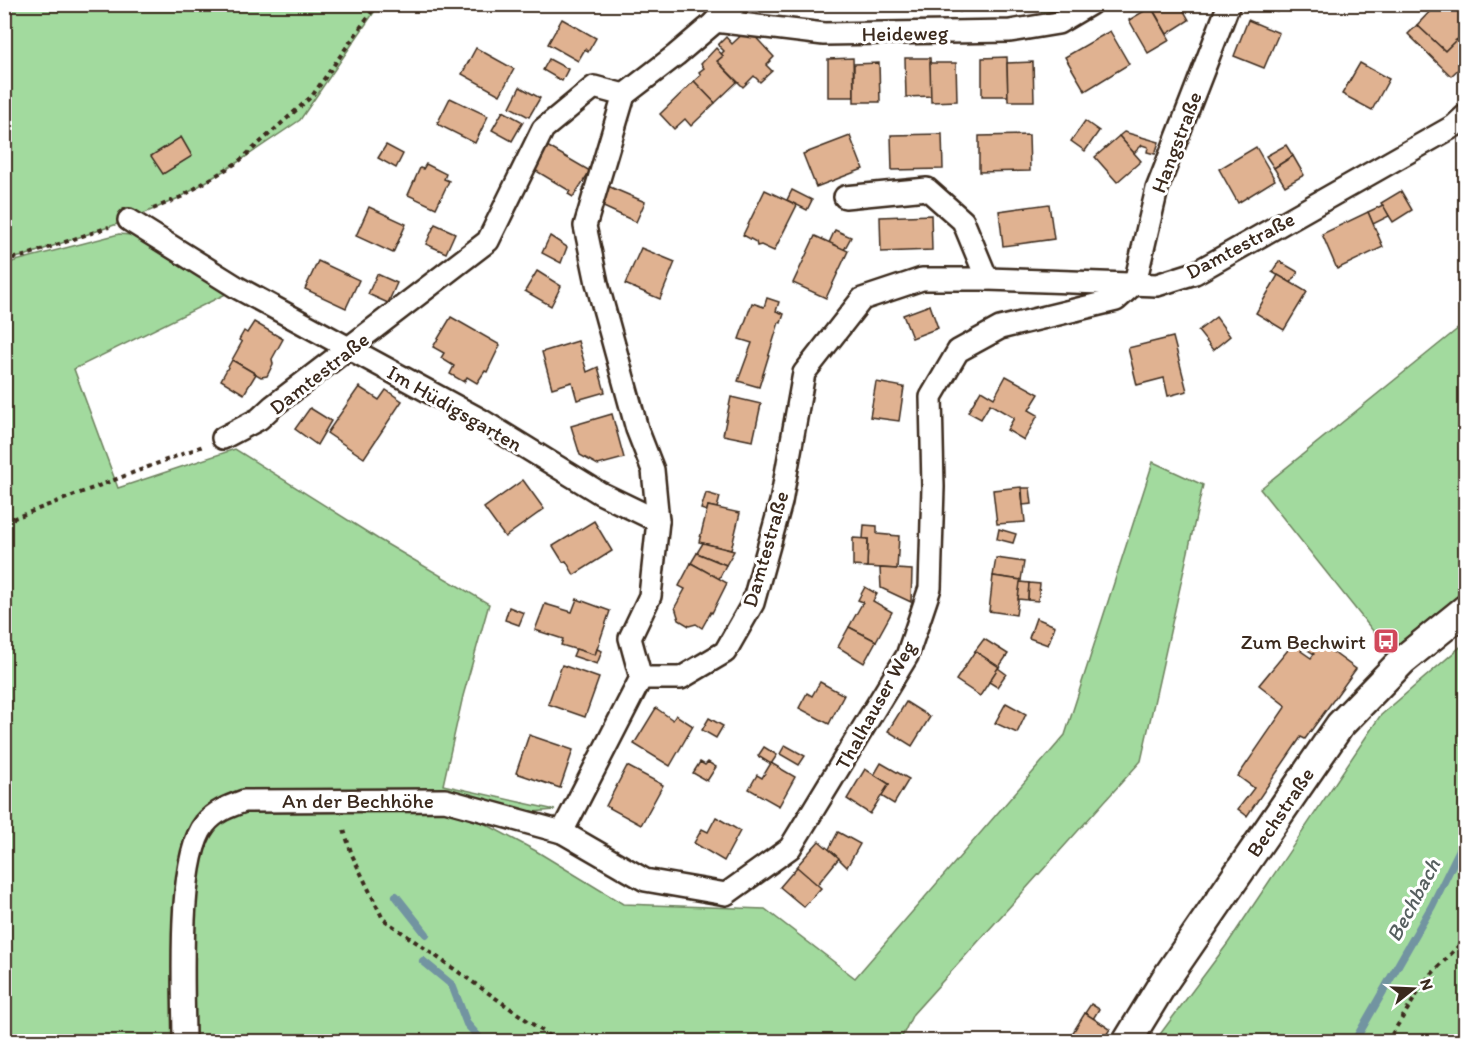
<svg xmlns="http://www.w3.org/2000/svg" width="1470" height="1046" viewBox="0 0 1470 1046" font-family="Itim,sans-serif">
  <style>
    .green { fill: #a2da9e; stroke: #6e825e; stroke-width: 1.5 }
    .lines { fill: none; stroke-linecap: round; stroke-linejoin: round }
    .stream { stroke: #7294a1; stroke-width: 8 }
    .building { fill: #e0b291; stroke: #3b2a1e; stroke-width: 1.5 }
    .street-casing { stroke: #3b2a1e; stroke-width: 26 }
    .secondary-casing { stroke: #3b2a1e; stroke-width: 33 }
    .path { stroke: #3b2a1e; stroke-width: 4; stroke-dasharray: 4.5 4.5; stroke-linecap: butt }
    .street { stroke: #fff; stroke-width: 21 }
    .secondary { stroke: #fff; stroke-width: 28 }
    .labels { text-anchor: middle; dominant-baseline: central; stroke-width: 6; stroke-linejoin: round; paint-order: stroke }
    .street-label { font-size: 21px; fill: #3b2a1e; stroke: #fff }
    .poi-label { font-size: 21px; fill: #3b2a1e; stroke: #fff; text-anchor: end }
    .water-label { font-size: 22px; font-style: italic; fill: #565f5f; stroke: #fff }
  </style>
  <rect width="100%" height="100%" fill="#fff"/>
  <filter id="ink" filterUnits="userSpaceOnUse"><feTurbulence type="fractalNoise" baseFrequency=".0167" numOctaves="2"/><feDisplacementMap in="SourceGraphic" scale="12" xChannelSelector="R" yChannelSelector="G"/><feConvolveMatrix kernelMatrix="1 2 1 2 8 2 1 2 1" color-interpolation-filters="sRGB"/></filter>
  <g filter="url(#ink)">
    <g class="green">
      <path d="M5 5H379L300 120 238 162 181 197 129 220 24 256 5 260Z"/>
      <path d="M1033 5H1090L1058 23Z"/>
      <path d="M119 234 142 236 238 288 74 369 118 488 235 449 378 539 489 604 463 696 443 785 555 810 532 812 441 792 204 810 178 1041H5L4 264Z"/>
      <path d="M1465 323V591L1389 651 1260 489Z"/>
      <path d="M1153 462 1203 485 1141 761 913 1014 900 1041 192 1042 194 877 209 829 243 805 448 804 536 851 623 904 765 909 855 978 1065 735Z"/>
      <path d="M1465 643V1041H1155L1228 943 1380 716Z"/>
    </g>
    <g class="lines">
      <g class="stream">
        <path d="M396 896 426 934"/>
        <path d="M423 961 452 985 467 1024 483 1042"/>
        <path d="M1354 1042 1432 906 1466 837"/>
      </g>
    </g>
    <g class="building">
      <path d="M946 4H964L960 12Z"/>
      <path d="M1150 4H1180L1189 20 1167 34Z"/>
      <path d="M1259 4H1280L1277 12Z"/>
      <path d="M1437 4H1466V31L1445 51 1417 25Z"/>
      <path d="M1151 7 1170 40 1148 53 1129 20Z"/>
      <path d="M562 19 596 38 588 52 585 49 578 61 548 44Z"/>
      <path d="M1248 20 1279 33 1264 68 1234 56Z"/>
      <path d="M1417 25 1445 51 1456 40 1466 49V62L1451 76 1408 34Z"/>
      <path d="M748 29 774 57 766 65 772 71 760 82 754 76 743 87 717 61 723 56 721 54 724 51 718 45 726 37 732 44Z"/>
      <path d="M1110 31 1129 64 1085 91 1065 57Z"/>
      <path d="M476 48 514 69 500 95 462 74Z"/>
      <path d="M716 48 723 56 717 61 737 82 715 103 694 81 701 75 699 72 704 68 701 64Z"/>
      <path d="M1007 57 1008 96H982V58Z"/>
      <path d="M853 58 854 97H828V59Z"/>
      <path d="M905 58H930L932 96 906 97Z"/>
      <path d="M549 59 568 69 562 81 543 70Z"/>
      <path d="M1033 62 1034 101H1008L1007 63Z"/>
      <path d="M879 63 880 102H854V64Z"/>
      <path d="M930 63H956L957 101 931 102Z"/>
      <path d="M1360 63 1389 79 1372 110 1342 94Z"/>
      <path d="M694 81 715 103 691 126 685 119 674 129 660 114Z"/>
      <path d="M520 87 540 98 529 117 510 107Z"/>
      <path d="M450 98 488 116 475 143 437 124Z"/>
      <path d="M503 111 523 122 512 141 492 130Z"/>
      <path d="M1085 121 1099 131 1085 151 1071 141Z"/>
      <path d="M1124 132 1159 142 1155 154 1147 152 1148 147 1142 145 1134 153 1119 136Z"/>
      <path d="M942 134 943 169 892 170 891 135Z"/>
      <path d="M1029 135 1030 171 979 172V136Z"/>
      <path d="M850 136 863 169 816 187 803 154Z"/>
      <path d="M1119 136 1141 161 1117 182 1095 157Z"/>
      <path d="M181 137 192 156 163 174 151 156Z"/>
      <path d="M386 145 403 154 396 168 378 158Z"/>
      <path d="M1286 145 1293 156 1274 168 1266 156Z"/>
      <path d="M547 146 590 171 573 197 568 194 570 191 533 169Z"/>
      <path d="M1256 147 1275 180 1238 203 1219 169Z"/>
      <path d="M1293 156 1304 175 1285 186 1274 168Z"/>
      <path d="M426 164 446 174 444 179 449 181 436 208 408 195 420 168 423 169Z"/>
      <path d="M1466 169V183L1459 177Z"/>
      <path d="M603 184 645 202 636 222 595 203Z"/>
      <path d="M765 190 797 205 774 251 761 245 757 246 756 242 743 235Z"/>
      <path d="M792 190 812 200 807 210 787 200Z"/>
      <path d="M1401 191 1412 210 1393 222 1381 203Z"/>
      <path d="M1049 204 1054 239 1003 246 999 211Z"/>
      <path d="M1383 205 1389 216 1373 224 1368 212Z"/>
      <path d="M369 207 406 224 393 253 356 236Z"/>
      <path d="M1368 212 1383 247 1337 269 1322 234Z"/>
      <path d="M931 215 932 250 881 252 880 217Z"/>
      <path d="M435 224 455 233 446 253 426 244Z"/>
      <path d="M835 230 851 237 844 250 829 243Z"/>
      <path d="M550 236 567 247 561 263 542 253Z"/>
      <path d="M815 236 848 251 826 298 793 283Z"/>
      <path d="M641 248 675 262 660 299 625 284Z"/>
      <path d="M318 261 359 280 346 308 305 289Z"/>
      <path d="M1279 261 1298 272 1291 283 1272 272Z"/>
      <path d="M537 271 561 286 551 306 525 291Z"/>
      <path d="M377 274 397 283 388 303 368 294Z"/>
      <path d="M1278 275 1307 292 1284 330 1256 313Z"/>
      <path d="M767 298 779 302 776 311 784 314 781 323 779 322 759 387 738 381 752 343 739 339 752 303 764 307Z"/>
      <path d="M930 305 938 328 912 338 903 315Z"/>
      <path d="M451 317 500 345 487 372 485 371 477 383 467 377 464 382 450 374 454 366 441 358 444 353 433 347Z"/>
      <path d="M1216 317 1230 336 1213 350 1198 331Z"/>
      <path d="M254 322 283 339 272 359 273 364 267 376 261 377 232 360 242 342 239 340 244 331 247 333Z"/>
      <path d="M1173 337 1187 391 1168 396 1164 378 1137 385 1128 348Z"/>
      <path d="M578 341 587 372 598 367 605 392 577 400 572 382 552 388 542 352Z"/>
      <path d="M232 360 256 374 244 394 221 380Z"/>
      <path d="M1006 376 1039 394 1029 410 1038 415 1024 440 1007 430 1014 418 990 404 981 419 968 412 981 390 994 398Z"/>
      <path d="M876 382 904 387 899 421 870 417Z"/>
      <path d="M359 387 379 400 386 390 402 401 364 458 327 433Z"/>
      <path d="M731 397 761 404 753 441 723 435Z"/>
      <path d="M310 408 331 421 317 445 295 429Z"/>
      <path d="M612 414 624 458 598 465 580 455 571 426Z"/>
      <path d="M523 480 544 509 505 537 484 508Z"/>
      <path d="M1021 487 1025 522 997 524 993 490Z"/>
      <path d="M1022 488H1030L1032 504 1023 505Z"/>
      <path d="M706 493 720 497 717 508 708 506 707 511 701 509Z"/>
      <path d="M708 506 740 513 731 550 699 542Z"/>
      <path d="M594 521 612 551 574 575 566 561 563 562 553 546Z"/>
      <path d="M864 525 877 526V534L899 536 897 569 867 567 868 539H863Z"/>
      <path d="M999 529 1016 534 1013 543 997 539Z"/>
      <path d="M853 538 868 539 867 567 853 566Z"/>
      <path d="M703 543 734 551 726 565 697 553Z"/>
      <path d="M697 553 726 565 719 579 691 563Z"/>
      <path d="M996 558 1024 562 1021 580 993 576Z"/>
      <path d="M691 563 727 583 712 613 711 612 702 628 696 624 689 626 679 620 675 607 685 589 679 586Z"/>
      <path d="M880 568 912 570 911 602 881 588Z"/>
      <path d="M993 576 1021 580 1016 615 989 611Z"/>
      <path d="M1020 582 1029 583 1028 600 1018 599Z"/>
      <path d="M1029 583 1040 584 1038 601 1028 600Z"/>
      <path d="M865 587 877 594 873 601 892 612 876 641 849 627 863 602 858 600Z"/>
      <path d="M577 599 610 611 595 655 561 645 563 639 535 630 545 604 572 612Z"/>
      <path d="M509 607 524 613 519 625 505 620Z"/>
      <path d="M1036 618 1055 626 1048 645 1029 638Z"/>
      <path d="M849 627 876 641 864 663 838 647Z"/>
      <path d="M984 639 1008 654 999 667 975 651Z"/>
      <path d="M1297 639 1305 645 1301 651 1311 658 1314 654 1308 650 1316 640 1356 669 1305 739 1301 737 1247 816 1238 809 1254 788 1238 776 1286 706 1259 685Z"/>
      <path d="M576 649 595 655 597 649 602 651 597 664 573 656Z"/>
      <path d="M975 651 999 667 980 696 956 680Z"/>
      <path d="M562 665 599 678 585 717 548 704Z"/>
      <path d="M998 668 1006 674 997 687 989 682Z"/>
      <path d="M820 682 844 695 829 724 799 708 807 693 812 696Z"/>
      <path d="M906 702 930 717 912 746 888 731Z"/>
      <path d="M1006 703 1026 714 1017 733 995 723Z"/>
      <path d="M656 708 673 720 676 715 693 726 670 766 634 744Z"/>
      <path d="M709 718 723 726 716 738 702 730Z"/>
      <path d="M529 735 573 750 560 788 516 773Z"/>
      <path d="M785 745 805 756 799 765 780 754Z"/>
      <path d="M764 747 777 755 771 764 758 756Z"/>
      <path d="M700 762 705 765 708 762 716 767 707 781 693 773Z"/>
      <path d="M771 763 795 777 779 806 749 789 757 775 762 778Z"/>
      <path d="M881 763 909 779 894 804 881 796 889 784 874 775Z"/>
      <path d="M627 766 663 785 641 825 606 806Z"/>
      <path d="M865 769 889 784 870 814 847 799Z"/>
      <path d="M716 817 740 831 724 861 694 843 702 829 708 832Z"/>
      <path d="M838 832 860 844 847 867 829 849Z"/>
      <path d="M819 841 839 858 817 885 796 867Z"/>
      <path d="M797 867 821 888 804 907 780 887Z"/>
      <path d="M1091 1004 1099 1009 1093 1019 1085 1013Z"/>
      <path d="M1085 1013 1110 1029 1102 1042H1067Z"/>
    </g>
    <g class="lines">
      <g class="street-casing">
        <g id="street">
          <path d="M715 21 824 34 1010 31 1058 23 1090 4"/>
          <path d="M624 95 585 226 597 283 637 429 653 470 658 521 650 596 630 638 641 678H681L725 652 753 603 781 502 804 373 862 299 922 279H987L1157 285 1195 273 1454 126 1466 115"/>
          <path d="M624 95 676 55 736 4"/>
          <path d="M845 197 927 189 963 221 987 279"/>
          <path d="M129 220 238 288 481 420 600 493 658 521"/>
          <path d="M1135 283 1157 189 1229 4"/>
          <path d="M223 438 259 419 273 406 488 241 543 129 594 87 624 95"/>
          <path d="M562 832 645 880 726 894 790 848 907 656 930 588 933 487 931 397 958 351 1000 328 1116 300 1135 283"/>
          <path d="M184 1042C184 993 176 860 205 824 215 811 230 806 244 801L445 800 562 832 641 678"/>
        </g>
      </g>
      <g class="secondary-casing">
        <path id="secondary" d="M1127 1042 1165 980 1340 725 1403 660 1466 609"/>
      </g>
      <g class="path">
        <path d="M153 209 181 197 238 162 312 96 377 4"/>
        <path d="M4 260 24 256 109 227"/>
        <path d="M4 522 203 446"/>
        <path d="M344 830 352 855 383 919 558 1042"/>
        <path d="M1387 1042 1426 980 1466 938"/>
      </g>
      <use href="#street" class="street"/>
      <use href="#secondary" class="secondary"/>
    </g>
  </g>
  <defs>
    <g id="bus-square" transform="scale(1.35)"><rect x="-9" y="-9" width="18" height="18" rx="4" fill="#d1495b" stroke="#fff"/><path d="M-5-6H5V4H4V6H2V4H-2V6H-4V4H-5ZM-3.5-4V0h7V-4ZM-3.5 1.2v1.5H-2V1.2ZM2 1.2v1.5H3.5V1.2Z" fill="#fff"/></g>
  </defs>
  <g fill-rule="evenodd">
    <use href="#bus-square" x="1386" y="641"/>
  </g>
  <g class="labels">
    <g class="street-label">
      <text transform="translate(905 33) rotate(-1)">Heideweg</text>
      <text transform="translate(1176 142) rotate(-69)">Hangstraße</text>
      <text transform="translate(1240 245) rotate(-28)">Damtestraße</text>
      <text transform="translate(319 373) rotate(-38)">Damtestraße</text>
      <text transform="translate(455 408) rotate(30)">Im Hüdigsgarten</text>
      <text transform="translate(765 549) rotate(-74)">Damtestraße</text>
      <text transform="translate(875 705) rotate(-61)">Thalhauser Weg</text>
      <text x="358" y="800">An der Bechhöhe</text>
      <text transform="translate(1280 812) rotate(-56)">Bechstraße</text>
    </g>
    <g class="poi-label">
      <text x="1366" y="641">Zum Bechwirt</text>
    </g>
    <g class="water-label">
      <text transform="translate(1413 900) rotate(-62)">Bechbach</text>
    </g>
  </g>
  <rect width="1470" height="1046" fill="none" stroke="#fff" stroke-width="24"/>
  <rect x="12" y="12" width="1446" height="1022" fill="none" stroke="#3b2a1e" stroke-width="2" filter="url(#ink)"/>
  <g transform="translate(1413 989) rotate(72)" stroke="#ffffff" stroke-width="4.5" paint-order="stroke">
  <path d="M0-4.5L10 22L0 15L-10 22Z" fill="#3b2a1e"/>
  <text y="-9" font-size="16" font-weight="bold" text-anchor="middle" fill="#3b2a1e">N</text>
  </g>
</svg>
